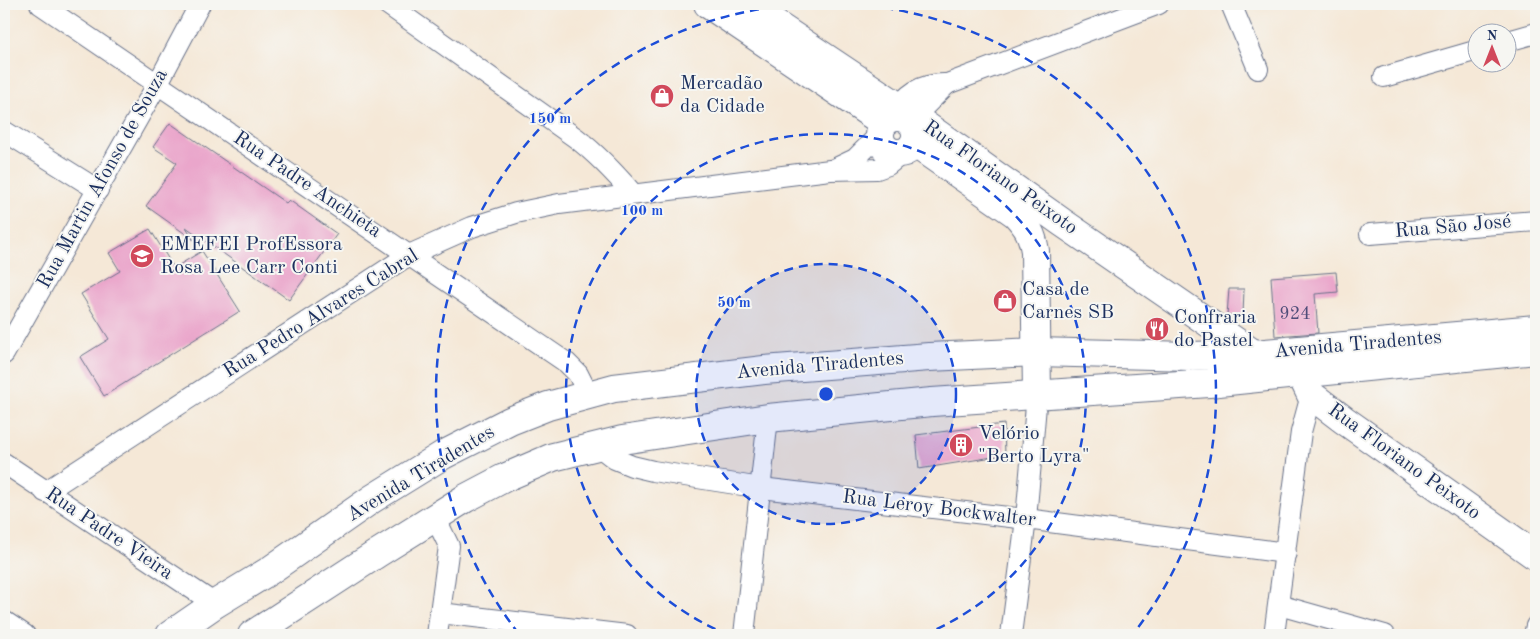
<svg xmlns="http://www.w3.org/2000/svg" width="1540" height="639" viewBox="0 0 1540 639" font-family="'Old Standard TT',serif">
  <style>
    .building { fill: #eaa6cb }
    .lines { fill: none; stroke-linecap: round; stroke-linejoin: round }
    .minor-casing { stroke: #677088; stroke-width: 22 }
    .secondary-casing { stroke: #677088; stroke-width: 30 }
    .primary-casing { stroke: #677088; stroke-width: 30 }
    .minor { stroke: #fff; stroke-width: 20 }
    .secondary { stroke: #fff; stroke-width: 28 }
    .primary { stroke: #fff; stroke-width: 28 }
    .ring { fill: none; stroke: #1d4ed8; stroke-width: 2.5; stroke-dasharray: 9 6 }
    .labels { text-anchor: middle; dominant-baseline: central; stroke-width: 4; stroke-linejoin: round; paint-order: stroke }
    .number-label { font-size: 18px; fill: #4f4d79 }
    .poi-label { font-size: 20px; fill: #1b2f5e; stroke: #f6f6f2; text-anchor: start }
    .street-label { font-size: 20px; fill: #1b2f5e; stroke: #f6f6f2 }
    .centre { fill: #1d4ed8; stroke: #f6f6f2; stroke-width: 2.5 }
    .ring-label { font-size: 15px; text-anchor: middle; font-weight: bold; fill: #1d4ed8; stroke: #f6f6f2; stroke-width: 4; stroke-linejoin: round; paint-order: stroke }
  </style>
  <rect width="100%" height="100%" fill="#f6f6f2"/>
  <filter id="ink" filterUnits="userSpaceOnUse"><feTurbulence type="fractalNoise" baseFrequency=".02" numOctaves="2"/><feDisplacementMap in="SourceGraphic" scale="10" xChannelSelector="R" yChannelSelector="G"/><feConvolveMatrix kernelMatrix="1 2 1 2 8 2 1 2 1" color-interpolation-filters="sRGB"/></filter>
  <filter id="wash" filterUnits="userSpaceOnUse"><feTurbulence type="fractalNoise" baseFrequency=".0096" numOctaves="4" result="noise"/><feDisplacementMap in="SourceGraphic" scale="20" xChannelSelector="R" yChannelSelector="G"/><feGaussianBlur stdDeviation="1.12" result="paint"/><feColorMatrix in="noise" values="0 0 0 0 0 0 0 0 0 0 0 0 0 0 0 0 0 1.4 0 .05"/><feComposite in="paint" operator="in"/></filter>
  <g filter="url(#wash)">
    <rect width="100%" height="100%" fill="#f5e8d7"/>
    <g id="blocks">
      <g class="building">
        <path d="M170 123 286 203 289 200 337 234 289 300 186 227 194 240 146 206 177 163 153 147Z"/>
        <path d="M150 229 174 268 202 251 240 311 104 396 80 357 109 339 81 294 120 271 109 253Z"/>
        <path d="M1336 272 1338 292 1315 294 1318 333 1275 336 1271 277Z"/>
        <path d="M1229 289H1244L1243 315H1227Z"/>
        <path d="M1004 424 1005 455 919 469 916 435Z"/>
      </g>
    </g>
  </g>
  <g filter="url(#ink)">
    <use href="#blocks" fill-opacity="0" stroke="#677088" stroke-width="1"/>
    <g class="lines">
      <g class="minor-casing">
        <g id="minor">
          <path d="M40 4 567 363 578 374 588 394"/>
          <path d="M387 4 576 138C598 155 615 173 633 194"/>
          <path d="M1231 4 1258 69"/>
          <path d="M1508 41 1536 33"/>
          <path d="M1384 77 1478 50"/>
          <path d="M892 116C906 94 920 83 947 84L1159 4"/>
          <path d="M4 131 98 190"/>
          <path d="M915 133 923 108 947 84"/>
          <path d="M834 169 855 159 880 134"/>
          <path d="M1370 234 1536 221"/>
          <path d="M4 354 158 83 200 4"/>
          <path d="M597 445 615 459 632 466 653 471 761 488 1026 519 1286 553"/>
          <path d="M4 463 215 604"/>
          <path d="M45 492 409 255 472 227 516 213 559 204 830 170 877 169 888 165 904 152"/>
          <path d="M435 517 449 546 437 635"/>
          <path d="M1279 605 1385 635"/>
          <path d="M440 613 627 635"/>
          <path d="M4 621 25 635"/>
          <path d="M744 635 768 418"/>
          <path d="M1011 635 1026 519 1037 394"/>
          <path d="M1274 635 1301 432 1311 395"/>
          <path d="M1534 635 1536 626"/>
        </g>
      </g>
      <g class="secondary-casing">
        <g id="secondary">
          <path d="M708 4 884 123"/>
          <path d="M745 4 905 111 1063 223 1254 354"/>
          <circle cx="898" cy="135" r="18"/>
          <path d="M914 143 1016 214C1028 227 1032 234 1035 251L1037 394"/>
          <path d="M1295 352 1301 374 1311 395 1344 420 1536 556"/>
        </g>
      </g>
      <g class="primary-casing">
        <g id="primary">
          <path d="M170 635 215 604 269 571 372 499 443 455 510 421 548 406 614 388 764 370 929 357 1037 352 1190 356 1254 354 1536 329"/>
          <path d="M252 635 378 553 466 498 504 478 553 457 622 440 768 418 932 402 1209 383 1536 350"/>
        </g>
      </g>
      <use href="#minor" class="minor"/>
      <use href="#secondary" class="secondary"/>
      <use href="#primary" class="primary"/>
    </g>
  </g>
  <circle cx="826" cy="394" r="130" fill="#1d4ed8" fill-opacity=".12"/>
  <g class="ring">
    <circle cx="826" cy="394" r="130"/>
    <path d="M729 635A260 260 0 1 1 923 635"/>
    <path d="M519 634A390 390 0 1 1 1133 634"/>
  </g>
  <defs>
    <g id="shop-disc" transform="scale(1.25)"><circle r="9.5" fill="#d1495b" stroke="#f6f6f2"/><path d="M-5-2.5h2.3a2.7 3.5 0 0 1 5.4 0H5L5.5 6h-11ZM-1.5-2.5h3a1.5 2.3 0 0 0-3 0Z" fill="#fff"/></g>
    <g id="school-disc" transform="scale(1.25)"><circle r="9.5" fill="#d1495b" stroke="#f6f6f2"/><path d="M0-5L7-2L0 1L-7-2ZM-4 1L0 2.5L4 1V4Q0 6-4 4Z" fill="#fff"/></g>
    <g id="restaurant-disc" transform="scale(1.25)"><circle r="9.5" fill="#d1495b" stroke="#f6f6f2"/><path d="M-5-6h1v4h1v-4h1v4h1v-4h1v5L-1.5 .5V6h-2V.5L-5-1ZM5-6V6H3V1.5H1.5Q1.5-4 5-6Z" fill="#fff"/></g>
    <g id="building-disc" transform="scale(1.25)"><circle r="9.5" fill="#d1495b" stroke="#f6f6f2"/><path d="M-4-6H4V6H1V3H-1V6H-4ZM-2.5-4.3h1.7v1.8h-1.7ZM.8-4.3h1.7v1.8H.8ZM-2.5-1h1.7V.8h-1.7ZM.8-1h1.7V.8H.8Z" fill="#fff"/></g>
  </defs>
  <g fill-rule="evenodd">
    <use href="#shop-disc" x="662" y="96"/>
    <use href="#school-disc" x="142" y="256"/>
    <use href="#shop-disc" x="1005" y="301"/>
    <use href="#restaurant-disc" x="1157" y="329"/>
    <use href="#building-disc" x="961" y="445"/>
  </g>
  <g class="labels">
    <g class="number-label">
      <text x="1295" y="314">924</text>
    </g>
    <g class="poi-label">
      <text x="680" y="84">Mercadão<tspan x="680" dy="23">da Cidade</tspan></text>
      <text x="160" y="245">EMEFEI ProfEssora<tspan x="160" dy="23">Rosa Lee Carr Conti</tspan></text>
      <text x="1022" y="290">Casa de<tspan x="1022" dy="23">Carnes SB</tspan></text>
      <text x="1174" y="318">Confraria<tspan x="1174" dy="23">do Pastel</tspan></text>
      <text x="978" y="434">Velório<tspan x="978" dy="23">"Berto Lyra"</tspan></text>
    </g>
    <g class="street-label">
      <text transform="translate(1000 178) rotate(35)">Rua Floriano Peixoto</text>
      <text transform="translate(103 179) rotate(-61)">Rua Martin Afonso de Souza</text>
      <text transform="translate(307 185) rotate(34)">Rua Padre Anchieta</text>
      <text transform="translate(1453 227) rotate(-5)">Rua São José</text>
      <text transform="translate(321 314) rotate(-32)">Rua Pedro Alvares Cabral</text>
      <text transform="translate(1358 345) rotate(-5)">Avenida Tiradentes</text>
      <text transform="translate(820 366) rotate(-5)">Avenida Tiradentes</text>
      <text transform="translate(1404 462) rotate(36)">Rua Floriano Peixoto</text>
      <text transform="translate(421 474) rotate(-31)">Avenida Tiradentes</text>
      <text transform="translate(939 509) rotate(7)">Rua Leroy Bockwalter</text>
      <text transform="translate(109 534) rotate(34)">Rua Padre Vieira</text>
    </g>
  </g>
  <circle cx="826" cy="394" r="8" class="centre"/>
  <g class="ring-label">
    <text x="550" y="123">150 m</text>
    <text x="642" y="215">100 m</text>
    <text x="734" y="307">50 m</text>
  </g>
  <rect width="1540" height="639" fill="none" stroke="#f6f6f2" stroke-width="20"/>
  <g transform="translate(1492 48)"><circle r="24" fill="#f6f6f2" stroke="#9ea6b7"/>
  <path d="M0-4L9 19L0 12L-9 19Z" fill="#d1495b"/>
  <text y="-8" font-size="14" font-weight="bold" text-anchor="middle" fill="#1b2f5e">N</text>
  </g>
</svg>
